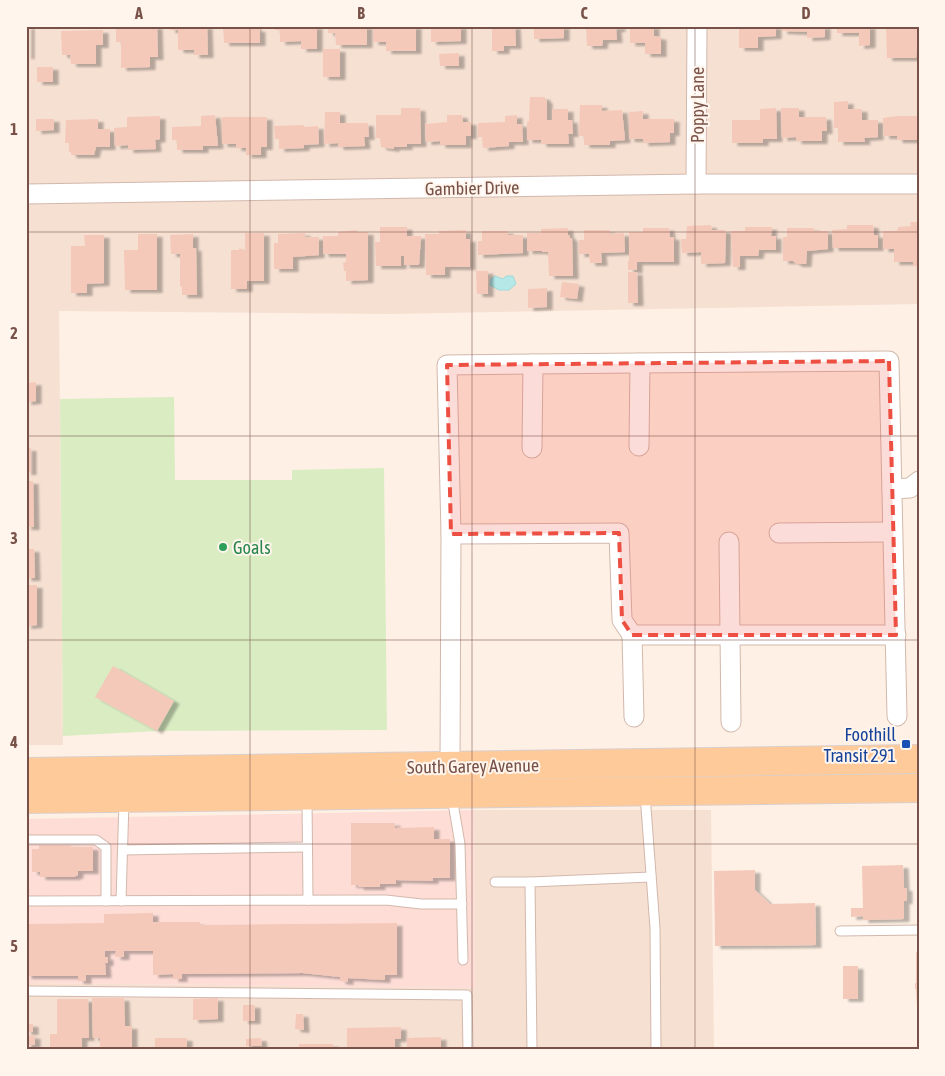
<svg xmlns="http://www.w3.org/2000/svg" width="945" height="1076" viewBox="0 0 945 1076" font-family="'Asap Condensed',sans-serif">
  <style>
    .residential { fill: #f6e0d2 }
    .commercial { fill: #feddd7 }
    .green { fill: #d9ecc2 }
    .water { fill: #b7e8e8; stroke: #9ddadb }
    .building { fill: #f5c9ba; filter: url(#shadow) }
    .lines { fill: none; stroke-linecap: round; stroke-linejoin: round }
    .service-casing { stroke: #d2b8ac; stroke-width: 11 }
    .minor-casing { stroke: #d2b8ac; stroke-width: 21 }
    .primary-casing { stroke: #d9cfcc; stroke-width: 30 }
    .service { stroke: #fff; stroke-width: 9 }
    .minor { stroke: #fff; stroke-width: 19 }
    .primary { stroke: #ffca9a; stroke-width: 28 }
    .marked { fill: #ee4f43; fill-opacity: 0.2; stroke: #ee4f43; stroke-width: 4; stroke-dasharray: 10 6; stroke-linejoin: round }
    .grid { fill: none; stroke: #785248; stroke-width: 1; stroke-opacity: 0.55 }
    .leisure-dot { fill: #2e9e5b; stroke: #fff5ec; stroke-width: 2 }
    .transit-dot { fill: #1a4fb4; stroke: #fff5ec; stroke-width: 2 }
    .labels { text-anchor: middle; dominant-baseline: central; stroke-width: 4; stroke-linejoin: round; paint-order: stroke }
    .street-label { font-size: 18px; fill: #785248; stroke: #fff5ec }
    .leisure-label { font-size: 18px; fill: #27864d; stroke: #fff5ec; text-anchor: start }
    .transit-label { font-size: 18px; fill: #164399; stroke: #fff5ec; text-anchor: end }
    .neatline { fill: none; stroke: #785248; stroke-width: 2 }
    .grid-label { font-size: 16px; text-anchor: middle; font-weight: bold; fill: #785248 }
  </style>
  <defs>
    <filter id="shadow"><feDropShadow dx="5.5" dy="3" stdDeviation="1" flood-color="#0004"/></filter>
  </defs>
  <rect width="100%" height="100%" fill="#fef0e4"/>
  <g class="residential">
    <path d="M26 26H919V304L391 314 59 311 63 745H26Z"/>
    <path d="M474 810H711L714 1050H26V983L475 988Z"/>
  </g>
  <path class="commercial" d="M474 810 475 988 26 983V819Z"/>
  <path class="green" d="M174 397 175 480H292V470L384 468 387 730 157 731 63 736 60 399Z"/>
  <path class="water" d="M495 276 503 279 506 276H513L516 284 509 290H499L490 285 491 279Z"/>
  <g class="building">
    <rect x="26" y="26" width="3" height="30"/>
    <path d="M116 26H157L158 57H150V67L121 68V42H116Z"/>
    <path d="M170 26H207L208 55H194V50H178V30H170Z"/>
    <path d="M223 26H256V29H260V43H224Z"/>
    <path d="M275 26H317V49H301V41L280 42V30H275Z"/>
    <path d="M328 26H367V45H336L335 33H328Z"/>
    <path d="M373 26H416V51H386V42H373Z"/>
    <path d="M431 26H461V41L431 42Z"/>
    <path d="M492 26H515L516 46H504V51H492Z"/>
    <path d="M534 26H564V38L534 39Z"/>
    <path d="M586 26H620V29H616L617 40H603L602 46H587Z"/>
    <path d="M630 26H654V36L661 37V54H645V43H630Z"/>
    <path d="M739 26H776V36L758 37V48H739Z"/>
    <path d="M782 26H825V37L807 38V32L782 31Z"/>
    <path d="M837 26H870V45L859 46V33H837Z"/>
    <path d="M886 26H919V50H917L916 58H887Z"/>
    <path d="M103 30V45H96V64H71L70 55H62L61 31Z"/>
    <rect x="323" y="49" width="17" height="28"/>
    <path d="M459 53V66H440L439 54Z"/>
    <rect x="37" y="67" width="16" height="15"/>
    <path d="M530 97H545V100H547V120H552V109H568V120H572L573 134H568L569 144H541V140H527V122L529 121Z"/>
    <path d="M848 101V109H862V120H878V137L864 138 865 142H838V128H834V102Z"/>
    <path d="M580 105H602V111L622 110 625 140 610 141V145H584V136H579Z"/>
    <path d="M401 108H420L421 144H407V147H394V149L381 147 380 138H376V115H401Z"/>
    <path d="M776 108 777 139H763V143H732V120H760V109Z"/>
    <path d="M781 108H799V117H826L827 131H822V141H796V137L782 138Z"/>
    <path d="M643 111V119H674V133H670V142L643 143V139H629V112Z"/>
    <path d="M325 112H340V123H368L369 137H364L365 146 338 147V143L324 144Z"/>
    <path d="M215 115 218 146H203V150H177V140H172V127L201 126V116Z"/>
    <path d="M447 115H462L463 122H471V136H466V145H440V141L426 142 425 124 447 122Z"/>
    <path d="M517 115V124H522L523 142H509V146L483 148 482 137H478V123L505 122V116Z"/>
    <path d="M160 116V139L155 140 156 149 128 150V145L115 146 114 128 127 127V117Z"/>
    <path d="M897 116H919V140H897V136H884L883 118Z"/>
    <path d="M222 117H267V147H261V155H246V148H236V144H222Z"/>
    <path d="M36 119H54V130L36 131Z"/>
    <path d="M98 119V129H110V147H96L94 155H71V152H69V143H65L66 120Z"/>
    <path d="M304 125V127L318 126 319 144 304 145V148L279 149V139H275L274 126Z"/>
    <path d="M910 222H917V226H919V266H913V262H894V249H883V231H897L898 227 911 226Z"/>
    <path d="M711 225 712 230H725V232H726L725 263 701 264V252L682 253 681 239H686L687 226Z"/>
    <path d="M847 225H873L874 235H878V248H833L832 230 847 229Z"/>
    <path d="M380 227H407V236H421L419 265H404V256H401V266H376L375 242H380Z"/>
    <path d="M745 227H772L771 236H776V250H759L758 256H740V267H733L731 231H745Z"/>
    <path d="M568 228V236L570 235V238H572L573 276H549L548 252H542V251H527V233H541V229Z"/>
    <path d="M643 228H669L670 237H674V262H637V270H628V261H629V232H643Z"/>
    <path d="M787 228H814V231H828V249L807 251 806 264H797L793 261H783V237H787Z"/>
    <path d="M357 230V232H368V280L346 281V271H344L343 263 346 262V254H323V236H338V232Z"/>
    <path d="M466 230V239H470V267H445V275H426L425 234H439V231Z"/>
    <path d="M584 230H610V234L624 233 625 252 601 253 602 263H590L589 254H579V240H584Z"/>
    <path d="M482 231H508V235H523V253L478 255V241H482Z"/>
    <path d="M245 233H264V281H247V289H231V250H239V248L245 250Z"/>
    <path d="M305 233V237H319V255L293 257V269H274V243H278V234Z"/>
    <path d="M138 234H157V290H125L124 250H138Z"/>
    <path d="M193 234V248H196L197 295H182V287L180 286V254H171L170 235Z"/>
    <path d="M84 235H104V283L87 284V293H71V246H85Z"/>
    <path d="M476 271H488V294H477Z"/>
    <path d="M628 272H637L638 303H628Z"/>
    <path d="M562 282 579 284 577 299 560 297Z"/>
    <path d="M547 288V307L528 308V289Z"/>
    <path d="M36 382V401L26 402V383Z"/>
    <rect x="26" y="448" width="5" height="24"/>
    <path d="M26 481H33L34 527H26Z"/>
    <path d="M26 549H34L35 578H26Z"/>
    <path d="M26 585H37V625L26 626Z"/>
    <path d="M113 666 174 701 157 731 95 697Z"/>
    <path d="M351 823H395V828L434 827V839H450V878H433V881L396 880V884H380V887H358V885H351Z"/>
    <path d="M39 844H65V845H71V847H93V871H78V875L74 877H40V872H32V849H39Z"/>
    <path d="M903 865 904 888H907V901H904V919L863 920V916L851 917V908H863L862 866Z"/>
    <path d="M755 870V890L770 904 815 903 816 945 715 946 714 871Z"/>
    <path d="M153 913V922H200V925L397 923V975H385V980L348 978V982L340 981V977L303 973 182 974V979H173V974L153 975V951H124V957H115L116 951H105V957H108V963H105L106 975H86V981H78V976H26V924L104 923V914Z"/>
    <path d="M916 952H919V1007H917L916 989H915V983H916Z"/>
    <rect x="843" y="966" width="15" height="33"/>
    <path d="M92 998H124L125 1026H132V1050H100V1038H93Z"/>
    <path d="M218 998V1019L193 1020V999Z"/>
    <path d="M57 999H88L89 1038H82V1050H50V1034H57Z"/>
    <rect x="243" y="1005" width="12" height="16"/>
    <path d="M296 1014H303L304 1030 295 1029Z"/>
    <rect x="26" y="1024" width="7" height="8"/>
    <path d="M401 1027V1039H395V1050H347V1028Z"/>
    <path d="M26 1035 35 1036V1045H29V1050H26Z"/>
    <path d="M441 1037V1050H407V1038Z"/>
    <rect x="155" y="1038" width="32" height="12"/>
    <path d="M261 1038 262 1046H246V1039Z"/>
    <rect x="299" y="1044" width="34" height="6"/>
  </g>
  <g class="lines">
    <g class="service-casing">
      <g id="service">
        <path d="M645 794 655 928 656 1050"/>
        <path d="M452 797 460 844 463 960"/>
        <path d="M307 798 308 900"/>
        <path d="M26 840H96L106 847V901"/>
        <path d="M123 850 307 847"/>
        <path d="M495 882H530"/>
        <path d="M26 901 386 900 421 904H462"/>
        <path d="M121 901 124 801"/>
        <path d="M840 931 919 930"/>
        <path d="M26 991 467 995 468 1050"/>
        <path d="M532 1050 530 882 651 877"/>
      </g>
    </g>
    <g class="minor-casing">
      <g id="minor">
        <path d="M696 184 697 26"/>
        <path d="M26 194 696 184H919"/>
        <path d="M533 364 447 365 451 534 619 533 622 620 632 635H730L731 722"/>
        <path d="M639 446 640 363 889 361 897 716"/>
        <path d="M532 448 533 364 640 363"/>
        <path d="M892 489 910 488 919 481"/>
        <path d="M779 533 892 532"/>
        <path d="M729 542 730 635H896"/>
        <path d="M632 635 634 717"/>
        <path d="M450 766 451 534"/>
      </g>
    </g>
    <g class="primary-casing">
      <g id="primary">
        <path d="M26 772 919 759"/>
        <path d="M26 799 919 788"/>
      </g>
    </g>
    <use href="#service" class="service"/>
    <use href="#minor" class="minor"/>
    <use href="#primary" class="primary"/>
  </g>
  <path class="marked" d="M889 361 896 635H632L622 620 619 533 451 534 447 365Z"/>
  <path class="grid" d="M250 26V1050M472 26V1050M695 26V1050M26 232H919M26 436H919M26 640H919M26 844H919"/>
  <circle class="leisure-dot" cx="223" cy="547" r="5"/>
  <rect class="transit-dot" x="901" y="739" width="10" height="10" rx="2.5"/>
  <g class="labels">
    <g class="street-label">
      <text transform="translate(697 105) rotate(-90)">Poppy Lane</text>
      <text transform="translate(472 188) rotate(-1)">Gambier Drive</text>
      <text transform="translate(473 766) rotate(-1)">South Garey Avenue</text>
    </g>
    <g class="leisure-label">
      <text x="233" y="547">Goals</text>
    </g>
    <g class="transit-label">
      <text x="896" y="734">Foothill<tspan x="896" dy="21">Transit 291</tspan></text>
    </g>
  </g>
  <rect width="945" height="1076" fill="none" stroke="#fff5ec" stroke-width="55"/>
  <rect x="28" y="28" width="890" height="1020" class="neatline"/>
  <g class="grid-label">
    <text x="139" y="19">A</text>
    <text x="361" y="19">B</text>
    <text x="584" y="19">C</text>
    <text x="806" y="19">D</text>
    <text x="14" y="135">1</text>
    <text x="14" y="339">2</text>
    <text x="14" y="544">3</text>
    <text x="14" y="748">4</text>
    <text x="14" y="952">5</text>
  </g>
</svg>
